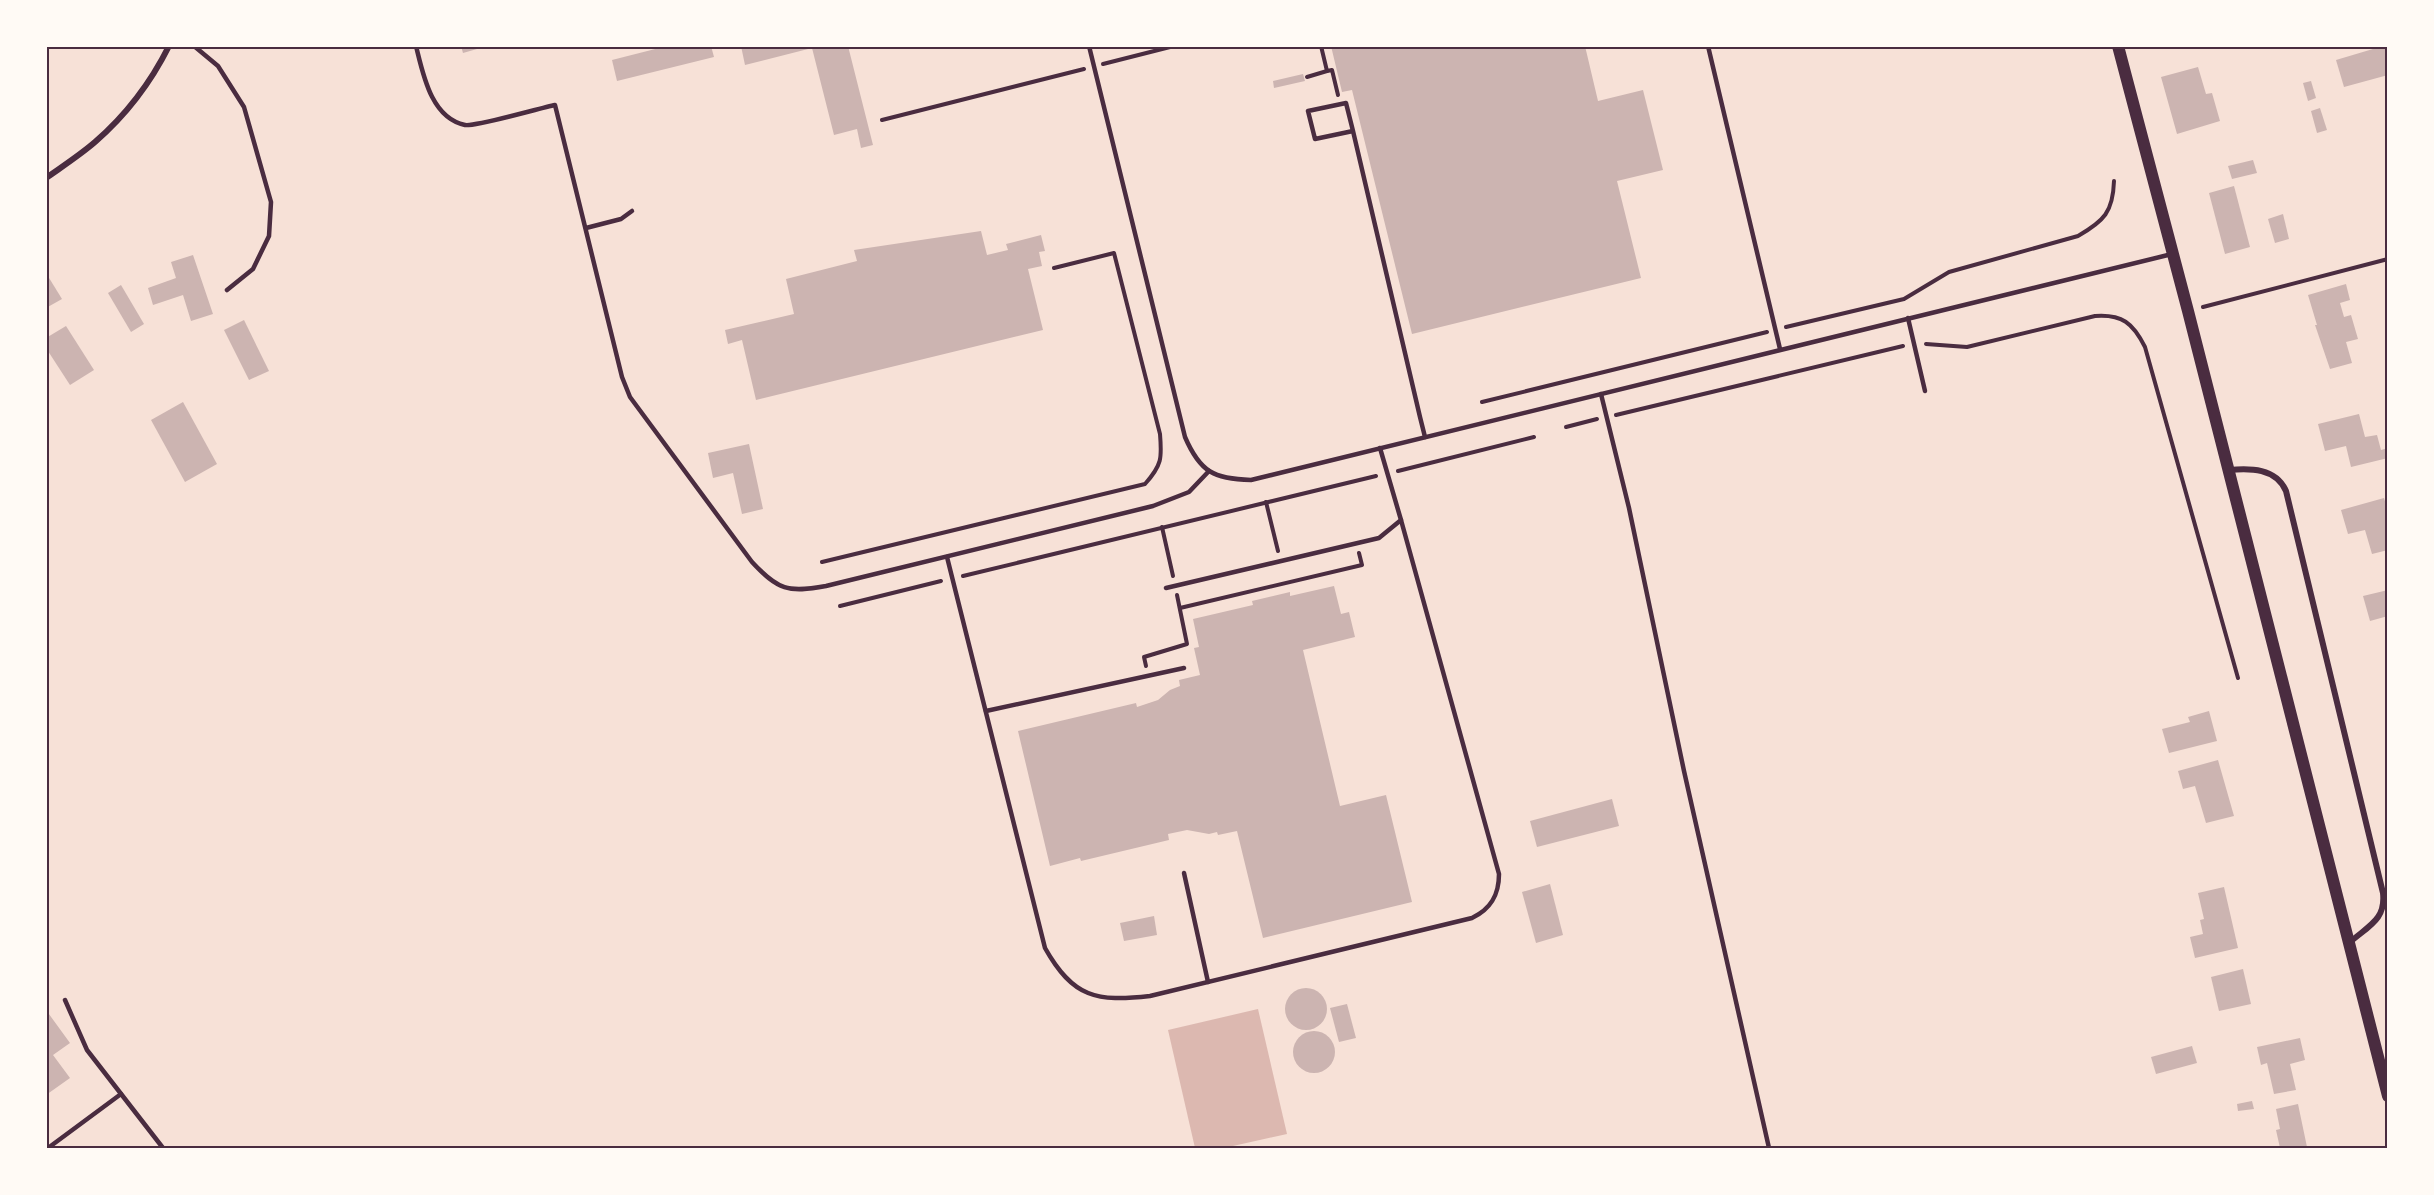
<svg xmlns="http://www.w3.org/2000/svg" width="2434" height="1195" viewBox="0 0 2434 1195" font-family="'Archivo Narrow',sans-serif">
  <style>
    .water { fill: #dcb8b0 }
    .building { fill: #ccb4b1 }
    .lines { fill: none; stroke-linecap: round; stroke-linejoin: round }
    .path { stroke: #4a2c40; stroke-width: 4 }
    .service { stroke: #4a2c40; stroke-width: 4.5 }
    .minor { stroke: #4a2c40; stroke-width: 6 }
    .secondary { stroke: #4a2c40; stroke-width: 12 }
    .neatline { fill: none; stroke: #4a2c40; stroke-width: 2 }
  </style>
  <rect width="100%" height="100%" fill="#f7e1d7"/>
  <path class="water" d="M1258 1009 1287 1134 1224 1148H1195L1168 1030Z"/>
  <g class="building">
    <path d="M461 46H484V47L463 53Z"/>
    <path d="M667 46H711L714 57 617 81 612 60Z"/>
    <path d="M741 46H848L873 145 861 148 857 129 834 135 812 48 745 65Z"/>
    <path d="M1331 46H1585L1598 101 1643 90 1663 170 1617 181 1641 278 1412 334 1352 90 1342 92Z"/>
    <path d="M2383 46H2388V75L2344 87 2336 60Z"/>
    <path d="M2198 67 2206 94 2212 93 2220 121 2177 134 2161 77Z"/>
    <path d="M1303 74 1305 81 1274 88 1273 81Z"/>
    <path d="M2311 81 2316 98 2308 101 2303 83Z"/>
    <path d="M2320 108 2327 130 2317 133 2311 111Z"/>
    <path d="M2253 160 2257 173 2232 179 2228 166Z"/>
    <path d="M2234 186 2250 247 2225 254 2209 193Z"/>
    <path d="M2283 214 2289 239 2275 243 2268 219Z"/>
    <path d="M981 231 987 255 1008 250 1006 244 1041 235 1045 251 1039 252 1042 266 1028 269 1043 330 756 400 742 340 728 344 725 330 794 314 786 279 857 261 854 250Z"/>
    <path d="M193 255 213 314 191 321 183 295 153 305 148 288 176 278 171 262Z"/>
    <path d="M46 273 62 299 46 308Z"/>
    <path d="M2346 284 2350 300 2340 303 2344 317 2351 315 2358 339 2346 342 2352 363 2330 369 2315 325H2317L2308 295Z"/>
    <path d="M121 285 144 324 131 332 108 293Z"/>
    <path d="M244 320 269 371 249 380 224 330Z"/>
    <path d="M66 326 94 370 70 385 46 348V338Z"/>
    <path d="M183 402 217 464 185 482 151 420Z"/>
    <path d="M2359 414 2365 437 2377 435 2381 450 2388 448V458L2351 467 2346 446 2325 451 2318 424Z"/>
    <path d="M749 444 763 509 742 514 733 473 713 478 708 453Z"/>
    <path d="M2384 498 2388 511V550L2372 554 2365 530 2348 534 2341 510Z"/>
    <path d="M1334 586 1341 614 1349 612 1355 637 1303 650 1340 806 1386 795 1412 902 1263 938 1237 831 1218 835 1217 832 1209 834 1187 830 1168 834 1169 840 1081 861 1080 858 1050 866 1018 731 1136 703 1137 707 1158 700 1170 690 1180 686 1179 680 1200 675 1194 648 1199 647 1193 619 1253 605 1252 601 1290 592V596Z"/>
    <path d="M2388 590V616L2370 621 2363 596Z"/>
    <path d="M2209 711 2217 741 2169 753 2162 729 2190 722 2188 717Z"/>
    <path d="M2218 760 2234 816 2206 823 2195 786 2183 789 2178 771Z"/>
    <path d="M1612 799 1619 826 1537 847 1530 821Z"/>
    <path d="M1550 884 1563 935 1536 943 1522 892Z"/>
    <path d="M2224 887 2238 948 2195 958 2190 937 2203 934 2200 920 2204 919 2198 893Z"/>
    <path d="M1154 916 1157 935 1124 941 1120 923Z"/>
    <path d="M2243 969 2251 1004 2219 1011 2211 977Z"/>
    <circle cx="1306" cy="1009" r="21"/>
    <path d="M1347 1004 1356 1038 1339 1042 1330 1008Z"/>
    <path d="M46 1010 70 1043 53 1055 70 1078 46 1095Z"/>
    <circle cx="1314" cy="1052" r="21"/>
    <path d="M2300 1038 2305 1060 2290 1064 2296 1090 2274 1094 2267 1063 2261 1065 2257 1047Z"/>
    <path d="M2192 1046 2197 1063 2156 1074 2151 1057Z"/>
    <path d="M2252 1101 2254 1109 2238 1111 2237 1104Z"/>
    <path d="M2298 1104 2307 1147 2280 1148 2276 1130 2280 1129 2276 1109Z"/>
  </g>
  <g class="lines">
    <g class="path">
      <path d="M1321 46 1327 71 1332 70 1338 95"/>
      <path d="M1103 64 1174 46"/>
      <path d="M1307 77 1327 71"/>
      <path d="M882 120 1084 69"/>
      <path d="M2203 307 2388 259"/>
      <path d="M1786 327 1904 299 1949 272 2078 236C2104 221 2113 212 2114 181"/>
      <path d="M1926 344 1967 347 2095 316C2122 314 2133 323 2145 347L2238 678"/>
      <path d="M1482 402 1767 332"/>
      <path d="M1616 415 1903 346"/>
      <path d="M1566 427 1597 419"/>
      <path d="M1398 471 1534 437"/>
      <path d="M1266 502 1278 551"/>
      <path d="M1162 527 1173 576"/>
      <path d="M822 562 1145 484C1162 465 1162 458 1160 434L1114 253 1054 268"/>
      <path d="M963 576 1376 476"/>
      <path d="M840 606 941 581"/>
      <path d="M1180 608 1362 565 1359 553"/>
      <path d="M1146 666 1144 657 1187 644 1177 595"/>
    </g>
    <g class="service">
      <path d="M194 46 218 66 244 107 271 202 269 236 253 269 227 290"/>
      <path d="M416 46C423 74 431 118 465 125 475 127 540 108 555 105L622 377 630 397 752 562C778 590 788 593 826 586L1153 506 1189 492 1209 471"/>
      <path d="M1089 46 1185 437C1200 472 1214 479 1251 480L2172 254"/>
      <path d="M1708 46 1780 349"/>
      <path d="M1353 131 1315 139 1308 111 1346 103 1353 131 1420 417 1425 437"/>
      <path d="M586 228 621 219 632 211"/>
      <path d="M1908 318 1925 391"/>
      <path d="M1601 394 1629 508 1684 771 1769 1148"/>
      <path d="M947 557 1045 948C1073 998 1097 1002 1150 996L1472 918C1491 909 1499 895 1499 874L1401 520"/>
      <path d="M1166 588 1379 538 1401 520 1380 448"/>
      <path d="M986 711 1184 668"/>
      <path d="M1184 873 1208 982"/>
      <path d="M65 1000 87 1050 163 1148"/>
      <path d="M48 1148 121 1094"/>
    </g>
    <g class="minor">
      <path d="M46 178C63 166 80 155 95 142 125 116 151 82 169 46"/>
      <path d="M2229 470C2250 468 2276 468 2286 491L2383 893C2386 920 2368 926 2349 943"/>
    </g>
    <path class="secondary" d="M2118 46 2188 311 2388 1096"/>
  </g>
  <rect width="2434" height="1195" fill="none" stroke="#fffaf5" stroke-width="96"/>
  <rect x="48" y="48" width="2338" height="1099" class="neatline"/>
</svg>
